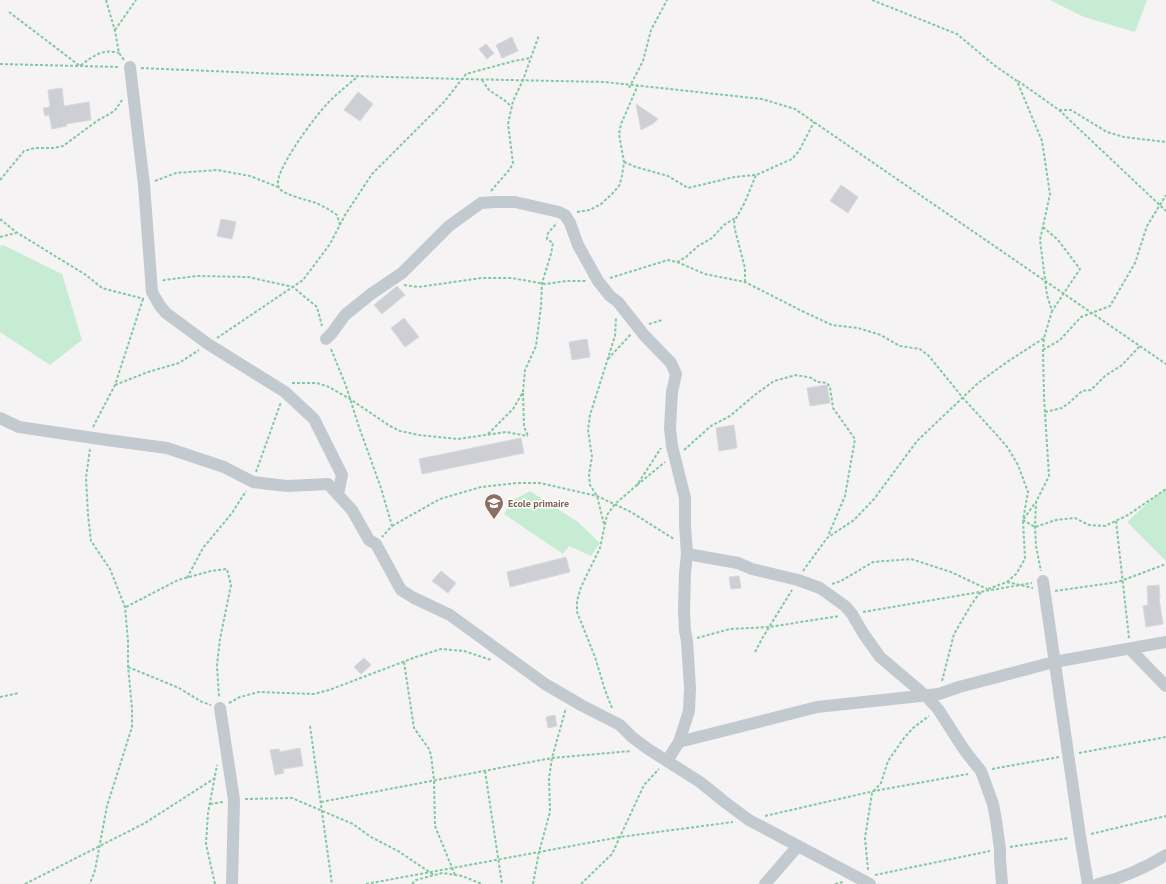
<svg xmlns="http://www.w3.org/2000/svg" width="1166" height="884" viewBox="0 0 1166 884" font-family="'PT Sans',sans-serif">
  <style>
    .green { fill: #c6edd4 }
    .building { fill: #cdcfd4; stroke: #d7d9dd }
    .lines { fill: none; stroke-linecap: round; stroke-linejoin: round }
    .path { stroke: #80c9a3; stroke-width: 2; stroke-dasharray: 3 2; stroke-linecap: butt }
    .minor { stroke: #c2cad0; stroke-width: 12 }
    .labels { text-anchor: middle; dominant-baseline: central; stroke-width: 3; stroke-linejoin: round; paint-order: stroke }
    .education-label { font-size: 10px; font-weight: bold; fill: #785e54; stroke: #fff; text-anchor: start }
  </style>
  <rect width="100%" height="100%" fill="#f5f3f3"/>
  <g class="green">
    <path d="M1050 0H1147L1135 32 1084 17Z"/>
    <path d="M3 245 62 274 82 340 50 365 0 332V246Z"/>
    <path d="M1166 489V561L1127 522 1150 501Z"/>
    <path d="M530 491 578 522 600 543 591 556 569 546 563 554 504 514 512 501Z"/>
  </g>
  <g class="building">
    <path d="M512 37 518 51 502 58 496 45Z"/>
    <path d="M486 44 494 53 487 59 479 49Z"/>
    <path d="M62 88 64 106 89 102 91 120 66 124 67 126 52 129 49 115 45 116 43 108 50 107 48 90Z"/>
    <path d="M358 92 373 104 360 121 344 110Z"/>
    <path d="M636 104 658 119 654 123 641 130Z"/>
    <path d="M841 185 858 197 848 213 830 201Z"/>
    <path d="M221 219 236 222 232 239 217 236Z"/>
    <path d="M397 286 405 295 382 314 374 305Z"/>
    <path d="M404 318 419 337 405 347 391 328Z"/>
    <path d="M587 339 590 357 572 360 569 342Z"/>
    <path d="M827 385 830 403 810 406 807 388Z"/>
    <path d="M734 425 737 448 719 451 716 428Z"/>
    <path d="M521 438 524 453 422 474 419 459Z"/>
    <path d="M566 557 570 572 510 587 507 572Z"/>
    <path d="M441 571 456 583 448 593 432 581Z"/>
    <path d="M739 576 741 588 731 589 729 577Z"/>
    <path d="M1159 585 1160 598H1159L1163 624 1146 627 1143 606 1148 605 1147 586Z"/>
    <path d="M364 658 371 665 361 674 354 667Z"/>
    <path d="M555 715 557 726 548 728 546 717Z"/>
    <path d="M300 748 303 766 283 769 284 773 275 775 270 750 279 749 280 752Z"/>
  </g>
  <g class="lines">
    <g class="path">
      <path d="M106 0 115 31 119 53 124 60"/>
      <path d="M872 0 957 34 994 65 1017 81 1042 141 1050 194 1040 240 1047 295 1052 311 1044 338 1043 350 1044 397 1049 476 1036 502 1035 527 1036 546 1041 571"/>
      <path d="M9 12 80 66C92 57 102 48 119 53"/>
      <path d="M115 30 136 0"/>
      <path d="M0 64 119 67"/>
      <path d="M141 68 280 74 462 79 605 82 762 99 795 109 1166 364"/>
      <path d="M482 80 489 90 504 100 512 107"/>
      <path d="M1018 81 1059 110 1166 211"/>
      <path d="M629 88 643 61 651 30 667 0"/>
      <path d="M1059 110H1071L1107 132 1124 137 1166 142"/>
      <path d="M624 162 636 167 668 176 688 188 734 177 756 175 792 159 799 151 814 122"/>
      <path d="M0 180 24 151 35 148H53L63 146 97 121 111 113 116 109 122 100"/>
      <path d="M155 181 176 173 217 170 250 176 278 187"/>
      <path d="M491 191 510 169 513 163 508 124 513 101 523 80 539 35"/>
      <path d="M577 212 590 210 601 204 612 194 619 186 622 176 624 162 619 134 621 124 638 85"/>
      <path d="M0 219 16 232 86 275 102 288 144 299"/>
      <path d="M340 225 337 215C330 210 323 206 316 203 307 200 284 195 279 188 270 175 317 114 327 104 336 94 347 86 357 77"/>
      <path d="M1043 227 1058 240 1080 269 1052 311"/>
      <path d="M0 237 16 233"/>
      <path d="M677 262 686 257 698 246 712 238 724 225 735 218"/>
      <path d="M610 278 668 260 677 262 705 274 745 282 802 311 832 325 858 328 881 335 900 346 920 349 929 356 963 398 995 433 1008 448 1018 465 1028 492 1023 520 1035 527 1056 520 1075 518 1089 525 1105 526 1128 515 1166 489"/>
      <path d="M163 281 164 280 197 276 248 277 293 287 317 307 322 326"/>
      <path d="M745 282V268L735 230 734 222 745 202 756 175"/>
      <path d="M404 285 418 287 482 278H512L545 284 567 281H586"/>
      <path d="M649 324 662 320"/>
      <path d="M217 338 303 280 330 244 345 215 372 174 444 102 466 74 514 61 531 58"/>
      <path d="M331 349 346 386 359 427 381 488 392 526 382 537"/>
      <path d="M1043 350 1060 340 1081 317 1110 306 1135 263 1147 226 1166 195"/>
      <path d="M608 359 631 334"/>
      <path d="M292 383H317L329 387 350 399 390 426 400 431 419 435 458 439 506 432 528 436"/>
      <path d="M115 385 148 372 179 363 199 350"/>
      <path d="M523 393 524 427 528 436"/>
      <path d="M1045 412 1062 408 1070 402 1082 391 1091 390 1105 376 1122 365 1140 346"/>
      <path d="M93 427 115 385 143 299"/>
      <path d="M488 434 513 409 523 392 525 370 536 346 541 306 542 283 551 254 553 243 547 239 548 233 557 223"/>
      <path d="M90 449 86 478 88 515 91 541 110 569 125 607 128 641V666L132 708V727L107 806 95 870 90 884"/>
      <path d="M684 450 711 426 730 416 756 394 774 381 796 375 812 378 817 382 827 383 830 387 833 408 855 439 845 496 828 536"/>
      <path d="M256 472 281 402"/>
      <path d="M637 485 665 462"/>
      <path d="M1116 521 1129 638"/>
      <path d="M604 524 597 496 590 485 589 474 592 457 588 430 590 415 615 336 616 318"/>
      <path d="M392 526 440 499 481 487 517 483H540L597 496 631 512 674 539"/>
      <path d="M803 571 827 538 854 520 874 499 917 441 978 383 1007 362 1044 338"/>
      <path d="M187 578 203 548 232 513 246 491"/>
      <path d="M1007 582 1033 588"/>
      <path d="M832 584 841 581 873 562 911 559 951 572 987 589"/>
      <path d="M988 589 1007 582 1016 574 1025 559 1023 520 1035 503"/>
      <path d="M1055 591 1118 582 1166 564"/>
      <path d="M126 607 178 580 211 571 227 569 231 585 220 639 217 665 219 697"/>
      <path d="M863 612 1032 583"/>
      <path d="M697 638 730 629 769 627 839 616"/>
      <path d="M755 652 763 637 792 590"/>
      <path d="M404 662 414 728 429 749 431 755 434 780 435 826 455 875"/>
      <path d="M128 667 179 688 202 702 211 705"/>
      <path d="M942 681 954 634 971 605 979 594 982 592"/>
      <path d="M0 697 19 693"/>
      <path d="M229 703 240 697 259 692 314 694 329 690 416 657 441 649 464 651 491 660"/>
      <path d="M612 708 605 690 595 657 577 612V601L581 587 600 548 607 515 615 504 637 485 661 448"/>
      <path d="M310 726 332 884"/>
      <path d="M1079 753 1166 737"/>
      <path d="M992 769 1059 757"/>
      <path d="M485 771 502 884"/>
      <path d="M245 799 292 798 353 824 371 837 398 851 434 875"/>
      <path d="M321 802 552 758 631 751"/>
      <path d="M210 804 223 802"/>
      <path d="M765 816 874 791 968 774"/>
      <path d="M1091 834 1166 816"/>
      <path d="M1010 847 1069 838"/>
      <path d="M868 870 865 838 872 793 881 783 888 761 904 738 913 728 929 716"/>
      <path d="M875 875 990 851"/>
      <path d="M25 884 145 823 215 778"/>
      <path d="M215 884 206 844 208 813 217 765"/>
      <path d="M366 884 620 837 733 822"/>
      <path d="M412 884 416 880 442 873 462 876 482 884"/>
      <path d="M533 884 539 852 550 812 549 778 552 758 566 708"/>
      <path d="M581 884 612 854 644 785 659 769"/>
      <path d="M835 884 843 882"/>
    </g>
    <g class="minor">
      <path d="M130 67 144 185 152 292 160 306 166 313 208 344 285 392 314 419 342 475 338 494"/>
      <path d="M326 339 332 333 345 315 371 294 402 273 449 226 481 203 495 202H515L559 212 565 215 570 223 578 245 598 281 610 296 618 302 644 335 671 363 676 374 672 392 670 428 672 446 685 498V525L687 554 685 573 684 611 685 631 687 641 690 688 689 711 679 742 667 761"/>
      <path d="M0 418 19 427 107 440 167 448 224 467 253 482 287 486 328 484 352 510 369 540 376 544 401 590 414 598 429 605 450 615 545 684 581 705 620 725 632 737 648 749 700 782 726 803 749 820 870 884"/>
      <path d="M687 554 738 563 752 569 798 580 820 588 845 606 852 614 863 633 880 657 926 696 938 709 963 748 972 760 981 771 993 804 996 820 1000 849V859L1002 884"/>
      <path d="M1043 581 1080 836 1088 884"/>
      <path d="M1130 649 1166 686"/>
      <path d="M220 708 234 800 232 884"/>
      <path d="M679 742 817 707 939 694 959 687 1054 662 1166 642"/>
      <path d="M765 884 798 846"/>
      <path d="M1098 884C1122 878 1145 868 1166 855"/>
    </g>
  </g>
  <defs>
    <g id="school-pin" transform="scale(1)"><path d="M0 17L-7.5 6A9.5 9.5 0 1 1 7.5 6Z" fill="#8d6e63" stroke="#fff"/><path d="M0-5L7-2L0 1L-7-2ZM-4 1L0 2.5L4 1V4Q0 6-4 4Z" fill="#fff"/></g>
  </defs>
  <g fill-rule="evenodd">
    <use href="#school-pin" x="494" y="503"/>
  </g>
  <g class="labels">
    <g class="education-label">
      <text x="508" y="503">Ecole primaire</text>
    </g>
  </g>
</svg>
